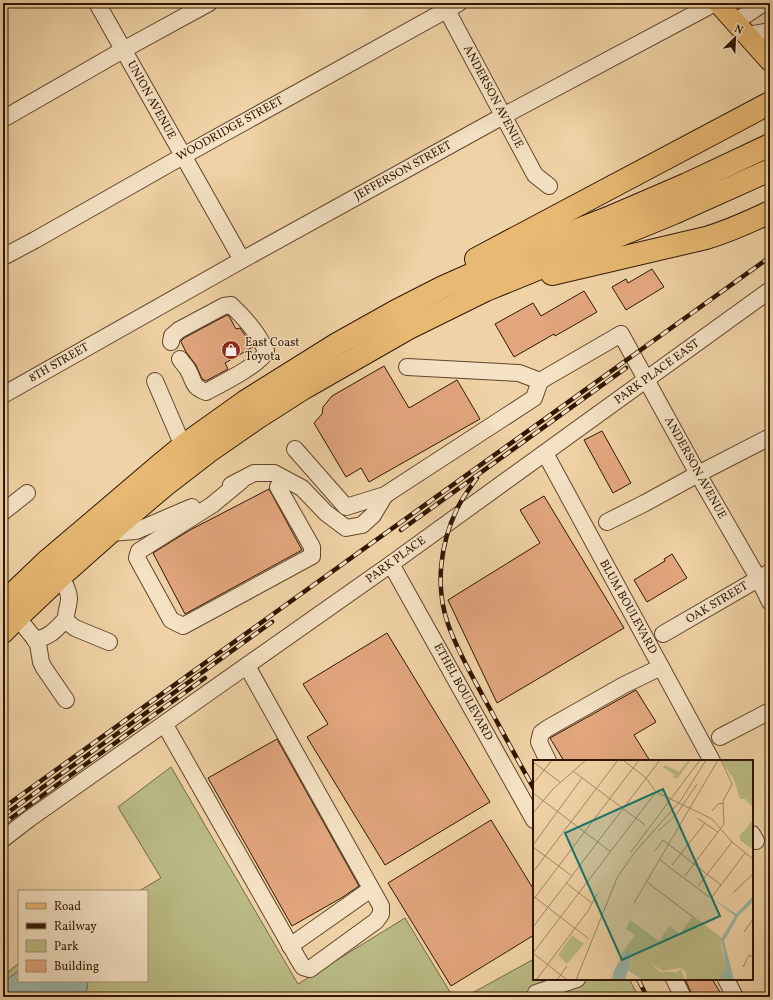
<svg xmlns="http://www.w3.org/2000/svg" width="773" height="1000" viewBox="0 0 773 1000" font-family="Vollkorn,serif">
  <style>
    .green { fill: #babb85; stroke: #756844 }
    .water { fill: #9ab7a9; stroke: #707767 }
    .building { fill: #e2a67d; stroke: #301603 }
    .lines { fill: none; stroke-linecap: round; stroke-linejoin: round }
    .minor-casing { stroke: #60452c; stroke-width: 18 }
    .major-casing { stroke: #301603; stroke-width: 22 }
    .highway-casing { stroke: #301603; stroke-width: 24 }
    .minor { stroke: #f5e2c4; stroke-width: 16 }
    .major { stroke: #e8b972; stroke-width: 20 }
    .highway { stroke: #e8b972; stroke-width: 22 }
    .rail-casing { stroke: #301603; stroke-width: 4.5 }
    .rail { stroke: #f5e2c4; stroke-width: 3; stroke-dasharray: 9; stroke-linecap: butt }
    .labels { text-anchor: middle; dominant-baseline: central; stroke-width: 3; stroke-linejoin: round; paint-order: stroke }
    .street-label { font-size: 12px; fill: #301603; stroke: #f5e2c4 }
    .poi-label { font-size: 12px; fill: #301603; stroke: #f5e2c4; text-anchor: start }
    .inset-road { fill: none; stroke: #a38764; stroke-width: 1 }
    .view { fill: #0f766e; fill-opacity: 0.15; stroke: #0f766e; stroke-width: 2 }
    .inset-edge { fill: none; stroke: #301603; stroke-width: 2 }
  </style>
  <rect width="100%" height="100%" fill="#efd2a5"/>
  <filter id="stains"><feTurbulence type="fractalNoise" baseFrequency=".005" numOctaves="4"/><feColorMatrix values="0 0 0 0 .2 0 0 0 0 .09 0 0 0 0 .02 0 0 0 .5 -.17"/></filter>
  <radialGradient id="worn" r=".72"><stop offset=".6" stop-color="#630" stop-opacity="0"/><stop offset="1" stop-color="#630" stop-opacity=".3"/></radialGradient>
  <g class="green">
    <path d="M171 767 298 984 405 918 453 997H83C87 992 88 987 87 981H147V891H139L161 878 118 807Z"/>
    <path d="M534 959V979H629L639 997H465Z"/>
    <path d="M19 963V971L3 982V976Z"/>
  </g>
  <path class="water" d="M19 971V981H87C88 987 87 992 83 997H3V982Z"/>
  <g class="building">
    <path d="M652 269 664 287 626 310 612 287 626 279 628 283Z"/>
    <path d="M584 291 597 312 555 336 554 334 514 357 495 324 533 303 541 316Z"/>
    <path d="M227 315 229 316 236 329 240 328 253 347 225 363 228 369 206 381 202 379 196 365 186 352 181 342V341L184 338Z"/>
    <path d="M384 366 409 408 457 380 480 419 369 482 361 468 346 477 314 423 322 414 323 407 332 396Z"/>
    <path d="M602 431 631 483 613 493 584 440Z"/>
    <path d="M269 489 302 550 185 614 153 553 190 530Z"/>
    <path d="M544 496 624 628 497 703 448 600 540 543 520 510Z"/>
    <path d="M672 554 687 578 647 602 634 580 665 561 664 559Z"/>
    <path d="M387 633 490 802 385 865 307 737 328 724 303 684Z"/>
    <path d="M636 690 656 722 634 735 650 761H564L550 738Z"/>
    <path d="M277 739 359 886 343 897 292 926 208 778Z"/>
    <path d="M491 820 534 890V935L451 986 388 883Z"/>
    <path d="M685 979H712L723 997H693Z"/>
  </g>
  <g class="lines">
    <g class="minor-casing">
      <g id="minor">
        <path d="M97 3 242 260"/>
        <path d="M443 3 535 175 549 186"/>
        <path d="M735 22 764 3"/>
        <path d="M747 35 770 31"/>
        <path d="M3 119 123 50 209 3"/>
        <path d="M3 257 35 240 183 156 459 3"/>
        <path d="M171 342 172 336 179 330 224 306 231 305C245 318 258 333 266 351 263 363 219 385 206 392 191 386 195 382 188 370 186 366 182 363 180 359"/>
        <path d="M407 367 519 373 540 381"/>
        <path d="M155 381 183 446"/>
        <path d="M540 381 621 334 698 474 758 578 770 602"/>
        <path d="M3 395 242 260 503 116 715 3"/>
        <path d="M295 449 346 507 385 495 534 398 540 381"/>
        <path d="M545 453 712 761"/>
        <path d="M241 481 212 505 139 551 137 558 171 620 183 626 312 556V547L278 487"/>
        <path d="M231 485 254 473H274L302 488 326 513 346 528 362 525 373 515 385 495"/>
        <path d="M3 512 27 493"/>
        <path d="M607 522 645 503 698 474 770 437"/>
        <path d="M109 533 136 531 192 507"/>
        <path d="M391 564 534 820"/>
        <path d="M61 576C64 583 69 591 69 598 69 606 65 613 66 621L75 628 109 642"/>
        <path d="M17 617 34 638 38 644 41 662 44 668 66 700"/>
        <path d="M663 634 770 572"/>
        <path d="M35 640C51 636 54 631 65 620"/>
        <path d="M165 725 298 959 303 967 310 969 376 921 381 914V906L247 666"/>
        <path d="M720 737 770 711"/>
        <path d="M548 761 539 742 541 733 548 728 624 685 661 667"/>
        <path d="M752 834 756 841"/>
        <path d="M3 839 29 819 391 564 770 290"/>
        <path d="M290 946 371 889"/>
        <path d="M674 979 683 997"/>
        <path d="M726 979 735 997"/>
        <path d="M539 997 536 993 577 979"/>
      </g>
    </g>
    <g class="major-casing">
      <path id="major" d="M718 3 770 61"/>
    </g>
    <g class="highway-casing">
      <g id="highway">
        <path d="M476 259 770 103"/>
        <path d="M552 274 706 238C729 231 749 222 770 212"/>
        <path d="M3 603 46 562 160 465 183 446 246 401 337 344 396 311 443 287 529 249 608 218 687 184 770 145"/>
        <path d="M3 632 21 614 61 576 124 520 164 486 208 452 257 418 304 388 407 329 486 290 674 213 770 170"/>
      </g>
    </g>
    <use href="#minor" class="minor"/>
    <use href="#major" class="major"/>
    <use href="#highway" class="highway"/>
    <g class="rail-casing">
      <g id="rail">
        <path d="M477 478C470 488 462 498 457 509 440 544 435 587 448 624 457 650 471 674 484 698 501 729 517 759 534 789"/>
        <path d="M401 530 626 368"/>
        <path d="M3 808 770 257"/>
        <path d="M3 816 272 622"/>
        <path d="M3 824 205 678"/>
        <path d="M638 979 647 997"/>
      </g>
    </g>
    <use href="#rail" class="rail"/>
  </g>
  <defs>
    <g id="shop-disc" transform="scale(1)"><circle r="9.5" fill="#8f2418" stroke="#f5e2c4"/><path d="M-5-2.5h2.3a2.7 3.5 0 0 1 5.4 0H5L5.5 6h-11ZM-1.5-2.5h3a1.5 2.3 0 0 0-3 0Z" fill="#fff"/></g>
  </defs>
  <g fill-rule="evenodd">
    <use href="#shop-disc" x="231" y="350"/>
  </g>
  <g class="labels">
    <g class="street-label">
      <text transform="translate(493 97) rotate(62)">ANDERSON AVENUE</text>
      <text transform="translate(151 100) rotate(61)">UNION AVENUE</text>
      <text transform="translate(230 129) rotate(-29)">WOODRIDGE STREET</text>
      <text transform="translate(403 171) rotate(-29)">JEFFERSON STREET</text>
      <text transform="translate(59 363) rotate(-30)">8TH STREET</text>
      <text transform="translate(657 372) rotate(-36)">PARK PLACE EAST</text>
      <text transform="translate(695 468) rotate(61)">ANDERSON AVENUE</text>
      <text transform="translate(396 560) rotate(-36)">PARK PLACE</text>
      <text transform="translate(717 603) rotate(-31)">OAK STREET</text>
      <text transform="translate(628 607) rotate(61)">BLUM BOULEVARD</text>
      <text transform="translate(463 692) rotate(61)">ETHEL BOULEVARD</text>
    </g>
    <g class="poi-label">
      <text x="245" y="343">East Coast<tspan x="245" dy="14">Toyota</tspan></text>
    </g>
  </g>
  <g transform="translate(533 760)">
    <rect width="220" height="220" fill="#efd2a5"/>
    <path d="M155 0H158L145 18H140L142 15 130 7 132 5 146 12ZM188 0H220V47L212 39H207L201 20ZM220 60V93L219 89 207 80V75ZM160 156 189 178 188 186 193 205 186 220H154L152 211 148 208 129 211 116 201 127 212H144L148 209 152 220H110L96 208 99 193 93 190 77 220 91 190 102 175 93 169 97 160 126 181 136 166 147 174ZM39 175 51 184 34 204 25 195Z" fill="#babb85"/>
    <path d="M220 136V142L206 155 191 181 201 220H186L193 205 188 179 202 156 179 138 203 154ZM94 190 99 193 96 208 110 220 95 210 92 220H79L81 211Z" fill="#9ab7a9"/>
    <path class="inset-road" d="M90 0 113 18 123 32 179 59 199 82 220 99M0 2 27 22M40 11 112 65M0 24 19 0M0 33 78 92M179 51 185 44 190 43M0 53 20 29 53 0M164 58 185 72M125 71 143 55 164 24M0 85 49 18M0 87 39 116M122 91 130 80 188 125M98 92 167 0M127 100 176 137M139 105 172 63M0 112 85 0M152 116 191 64 190 41 199 24 188 0M114 122 160 157M33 123 59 143M165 126 199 82M200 133 220 114M0 136 56 179M179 137 212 93M0 140 106 0M101 143 185 0M0 167 127 0M211 172 220 159M0 193 123 32M0 193 34 220M210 207 216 195 220 197M3 220 55 151 64 134M24 220 34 206M43 220 84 118 102 92 148 40 173 0"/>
    <path class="view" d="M130 29 187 156 89 200 32 73Z"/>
    <rect width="220" height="220" class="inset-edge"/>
  </g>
  <rect width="773" height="1000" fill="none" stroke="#efd2a5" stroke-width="16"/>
  <rect x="4" y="4" width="765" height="992" fill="none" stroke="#301603" stroke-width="2"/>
  <rect x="8" y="8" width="757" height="984" fill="none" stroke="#301603"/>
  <rect x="18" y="890" width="130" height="92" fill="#f5e2c4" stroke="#a69077"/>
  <rect x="26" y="903" width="20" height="6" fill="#e8b972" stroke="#a69077"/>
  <text x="54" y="910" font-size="12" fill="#301603">Road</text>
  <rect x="26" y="923" width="20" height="6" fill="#301603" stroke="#a69077"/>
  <text x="54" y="930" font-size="12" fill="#301603">Railway</text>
  <rect x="26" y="940" width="20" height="12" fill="#babb85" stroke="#a69077"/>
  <text x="54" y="950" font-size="12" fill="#301603">Park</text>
  <rect x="26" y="960" width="20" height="12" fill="#e2a67d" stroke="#a69077"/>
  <text x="54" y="970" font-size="12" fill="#301603">Building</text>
  <g transform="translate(735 38) rotate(24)" stroke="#f5e2c4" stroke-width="3" paint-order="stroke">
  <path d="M0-3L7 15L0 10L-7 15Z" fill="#301603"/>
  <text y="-6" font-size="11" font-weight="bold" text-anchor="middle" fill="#301603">N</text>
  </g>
  <rect width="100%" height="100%" filter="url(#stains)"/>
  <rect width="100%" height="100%" fill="url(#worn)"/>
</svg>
